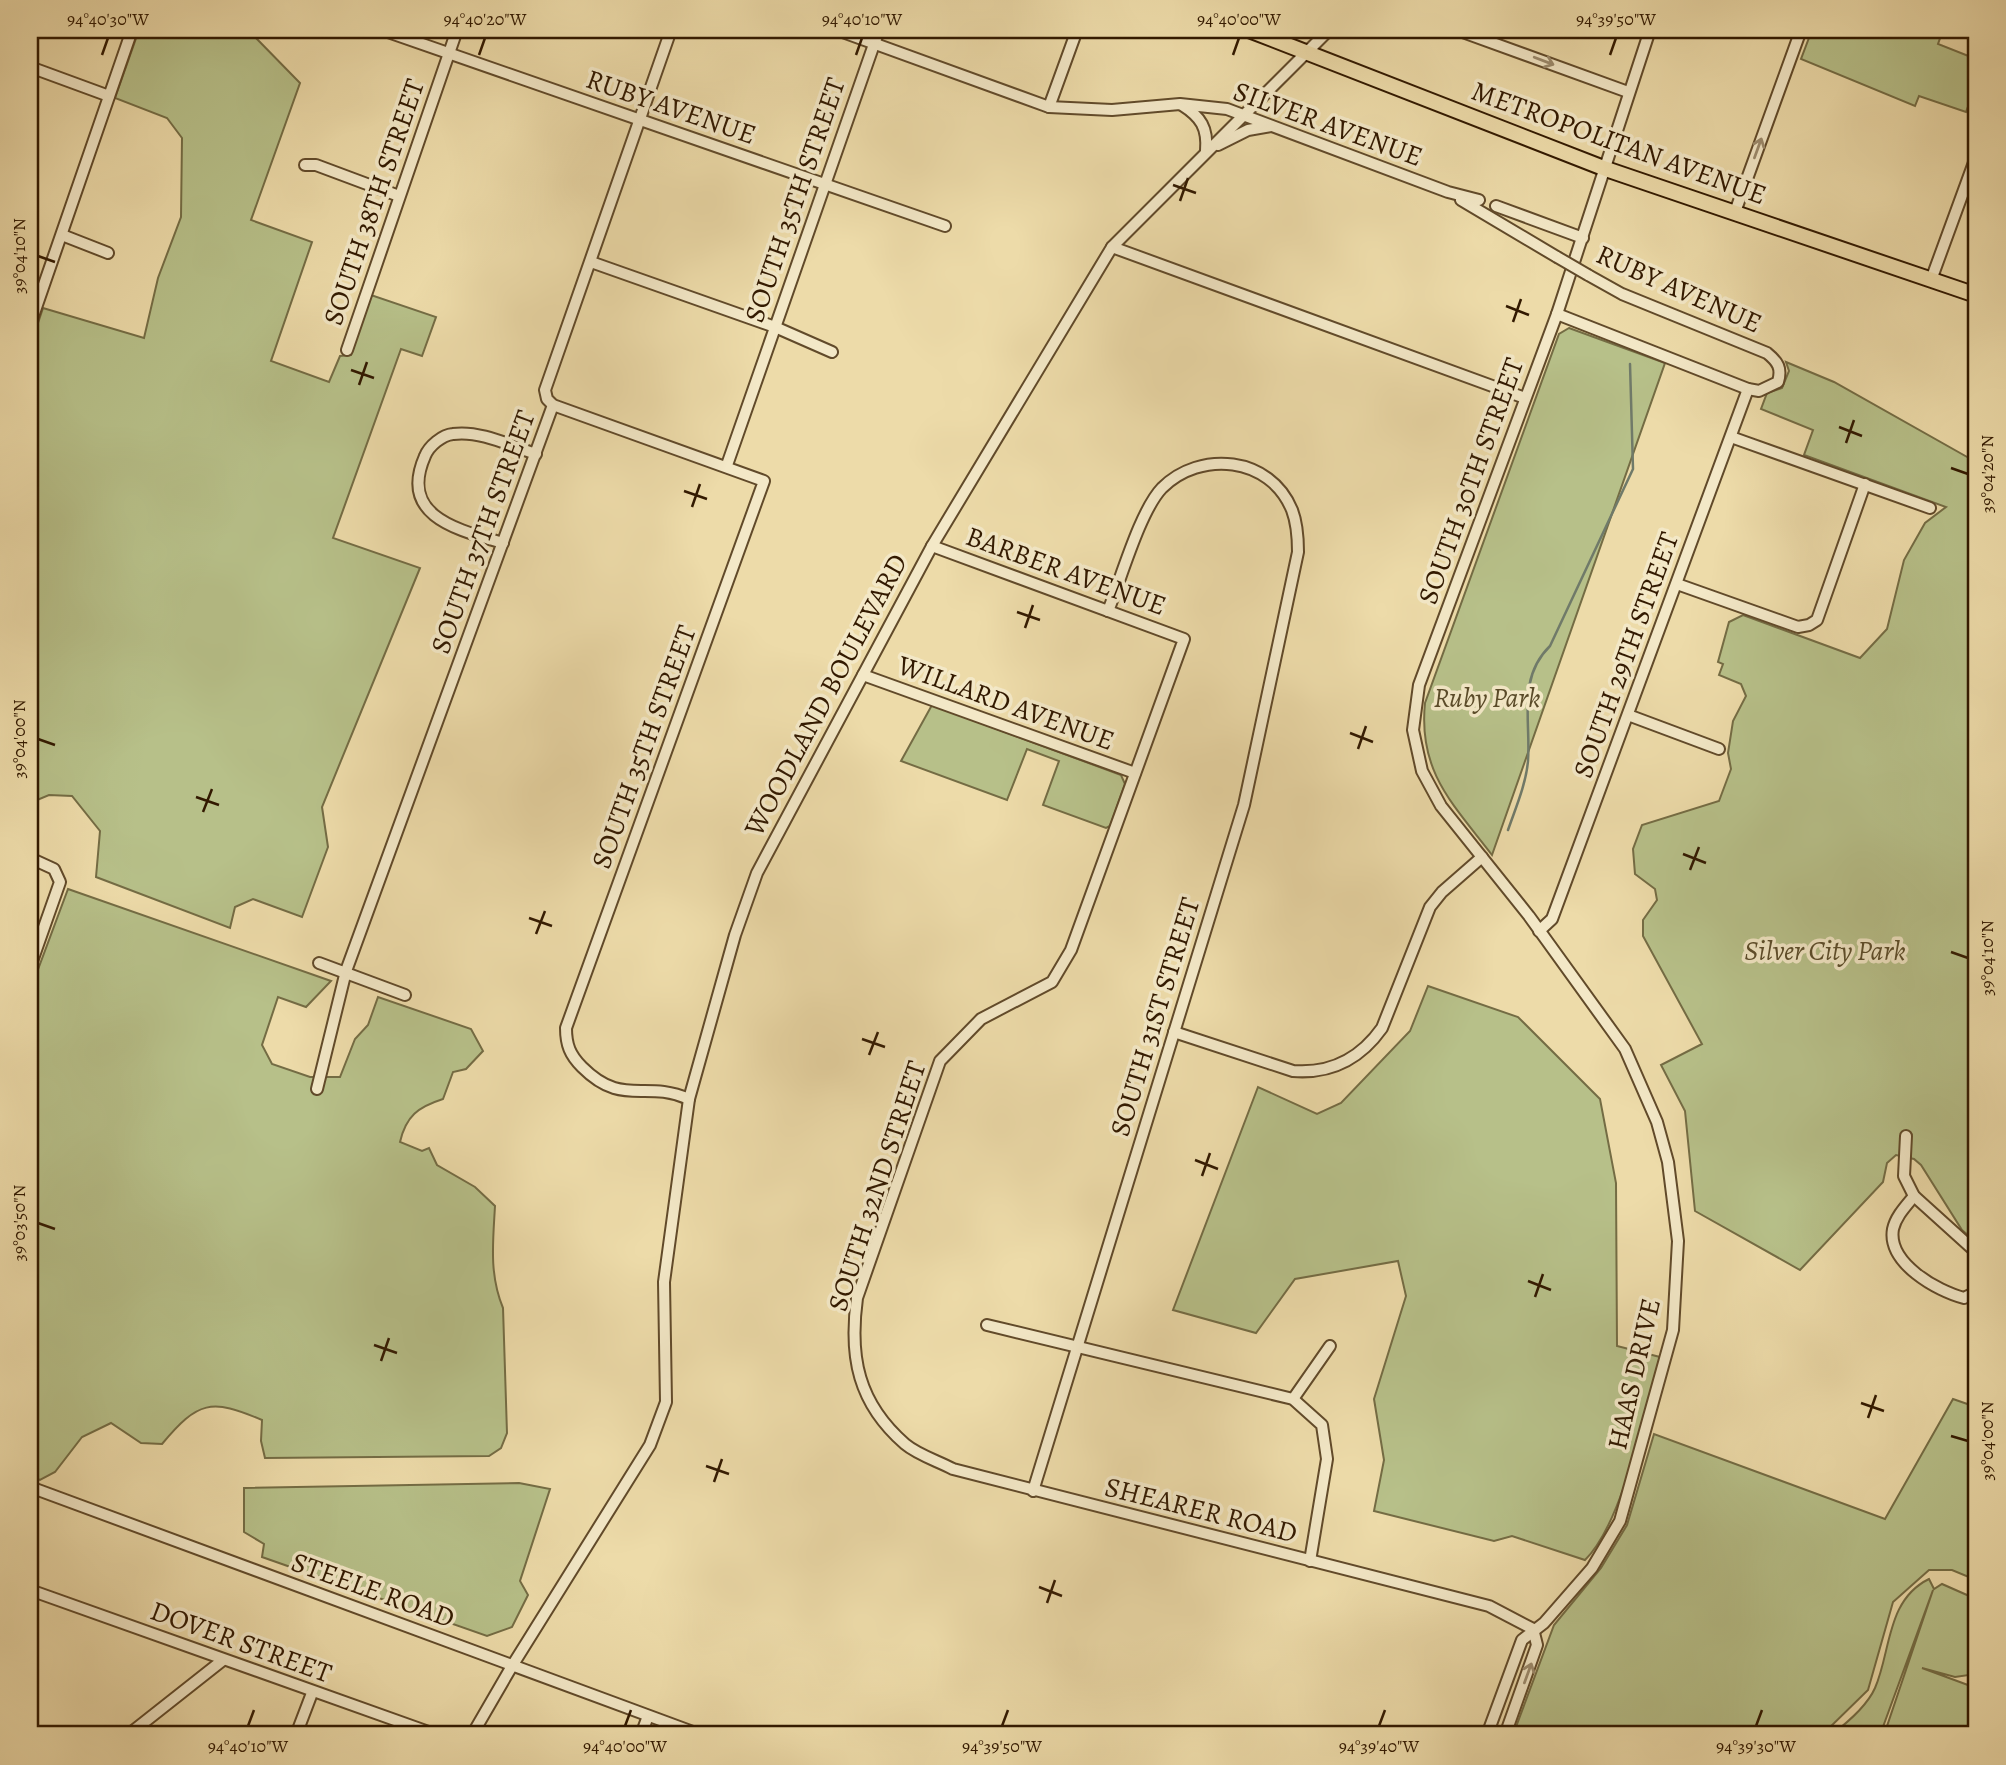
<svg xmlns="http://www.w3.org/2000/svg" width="2006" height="1765" viewBox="0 0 2006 1765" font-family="Alegreya,serif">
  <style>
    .green { fill: #b7c089; stroke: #746c44; stroke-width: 2 }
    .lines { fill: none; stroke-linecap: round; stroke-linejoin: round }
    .stream { stroke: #707a69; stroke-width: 2.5 }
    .minor-casing { stroke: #614a2a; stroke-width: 14 }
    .major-casing { stroke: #321900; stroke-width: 18 }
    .minor { stroke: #f3e8c7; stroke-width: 10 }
    .major { stroke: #eddba9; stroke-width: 14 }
    .minor-bridge-casing { stroke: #614a2a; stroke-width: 14; stroke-linecap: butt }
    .minor-bridge { stroke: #f3e8c7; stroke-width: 10 }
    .oneway { stroke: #9c8b6d }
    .ticks { fill: none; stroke: #321900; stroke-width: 2.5 }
    .labels { text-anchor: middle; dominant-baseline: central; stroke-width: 7; stroke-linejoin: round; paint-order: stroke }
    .street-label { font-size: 28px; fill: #321900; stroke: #f3e8c7 }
    .park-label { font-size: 28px; font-style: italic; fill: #5a4b29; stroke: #f3e8c7 }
    .neatline { fill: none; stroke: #321900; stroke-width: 2.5 }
    .ticks-label { font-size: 18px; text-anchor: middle; fill: #321900 }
  </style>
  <rect width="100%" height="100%" fill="#eddba9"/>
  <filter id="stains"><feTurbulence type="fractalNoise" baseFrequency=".00286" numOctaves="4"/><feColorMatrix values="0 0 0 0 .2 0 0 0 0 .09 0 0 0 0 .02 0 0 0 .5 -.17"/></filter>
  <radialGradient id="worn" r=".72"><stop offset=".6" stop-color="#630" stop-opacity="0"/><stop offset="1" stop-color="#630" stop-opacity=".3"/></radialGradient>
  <g class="green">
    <path d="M139 30H241L252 34 300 83 251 220 312 242 271 361 329 382 340 356 351 355 371 295 436 317 422 356 401 349 333 538 420 568 322 807 328 847 302 917 253 899 235 907 230 928 96 877 100 831 72 796 49 795 30 803V347L43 308 144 338 158 278 181 217 182 138 167 118 115 98Z"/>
    <path d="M1812 30H1943L1938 44 1976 59V84L1966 112 1919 96 1915 106 1801 59Z"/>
    <path d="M1569 328 1665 363 1492 855C1453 804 1418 772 1425 703L1559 334Z"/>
    <path d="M1786 362 1834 382 1976 462V1242L1962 1230 1921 1165 1914 1159 1896 1155 1887 1163 1883 1182 1800 1270 1695 1211 1685 1111 1661 1065 1702 1044 1643 936V920L1657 900 1655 889 1635 874 1633 849 1642 825 1719 801 1731 769 1728 753 1733 721 1746 696 1741 684 1719 675 1723 664 1718 662 1729 622 1743 615 1860 658 1887 629 1904 560 1925 523 1946 507 1804 455 1813 430 1761 409 1767 393 1782 388 1789 371Z"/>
    <path d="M932 705 1121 775 1125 784 1110 826 1106 828 1043 805 1059 761 1027 749 1007 800 901 761Z"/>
    <path d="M68 889 331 981 306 1007 278 997 262 1045 272 1064 310 1077H340L355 1039 368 1025 378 997 471 1029 483 1051 466 1069 453 1072 443 1099C418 1107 406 1116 400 1142L422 1151 429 1148 437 1165 475 1187 495 1206C493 1242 489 1274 503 1308L507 1433 501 1448 489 1456 265 1458 261 1441 262 1420C211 1398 198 1401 162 1444L141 1443 111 1423 82 1437 55 1472 40 1480 30 1476V991Z"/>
    <path d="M1428 986 1518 1017 1600 1099 1616 1183 1617 1346 1660 1357C1645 1411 1623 1523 1585 1560L1512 1536 1494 1541 1374 1511 1384 1460 1374 1399 1406 1296 1398 1261 1295 1279 1256 1333 1173 1310 1258 1087 1317 1114 1341 1103 1410 1031Z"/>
    <path d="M1953 1399 1976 1407V1580L1952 1570H1929L1893 1602 1868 1690 1822 1735H1513L1554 1625 1601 1568 1627 1525 1654 1434 1885 1519Z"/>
    <path d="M519 1483 550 1489 520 1581 528 1595 512 1627 487 1636 262 1557 264 1544 244 1532V1488Z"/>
    <path d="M1929 1579 1934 1589 1942 1584 1976 1599V1674L1955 1677 1922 1668 1976 1688V1735H1884L1933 1590 1880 1735H1831C1847 1723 1867 1706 1875 1688 1891 1652 1886 1600 1929 1579Z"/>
  </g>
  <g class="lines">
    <path class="stream" d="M1508 830C1516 807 1526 784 1528 761 1531 720 1517 678 1550 646L1633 469 1630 364"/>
    <g class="minor-casing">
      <g id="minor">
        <path d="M382 30 945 226"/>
        <path d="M671 30 545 390 547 399 553 405 764 481 566 1028C566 1045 570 1055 582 1067 623 1108 644 1079 689 1099"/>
        <path d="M837 30 1049 107 1112 110 1180 104 1227 109 1448 192 1479 200"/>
        <path d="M1457 30 1628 92"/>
        <path d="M30 67 109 96"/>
        <path d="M1182 105C1201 117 1208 128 1206 151"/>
        <path d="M1049 107 1077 30"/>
        <path d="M1218 145 1248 130 1271 126"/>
        <path d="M305 165H316L399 196"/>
        <path d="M1461 200 1557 257"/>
        <path d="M1496 206 1583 238"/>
        <path d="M1735 212 1801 30"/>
        <path d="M62 235 108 253"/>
        <path d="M1112 247 1525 398"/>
        <path d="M591 262 775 327 832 352"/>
        <path d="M1931 280 1976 157"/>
        <path d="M1557 314 1748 389 1759 391 1778 382C1782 368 1778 362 1767 353L1622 294 1588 275"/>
        <path d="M30 325 132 30"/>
        <path d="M347 350 457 30"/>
        <path d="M1731 437 1930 508"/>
        <path d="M727 465 879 30"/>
        <path d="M503 543C459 530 398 517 425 456 429 446 442 435 453 434 480 430 511 446 536 454"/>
        <path d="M932 546 1184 639 1071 950 1052 982 981 1019 940 1061 857 1298C849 1357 858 1403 905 1444 918 1455 938 1461 953 1469L1489 1606 1533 1629"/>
        <path d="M1677 584 1798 627 1809 625 1817 620 1865 484"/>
        <path d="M863 675 1135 773"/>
        <path d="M1628 715 1719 749"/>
        <path d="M30 858 54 869 60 882 30 967"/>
        <path d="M1539 931 1552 919 1748 389"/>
        <path d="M319 963 405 995"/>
        <path d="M1174 1032 1293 1071C1331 1074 1360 1059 1382 1028L1430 907 1442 892 1482 857"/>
        <path d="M317 1089 346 971 553 405"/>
        <path d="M1906 1136 1904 1176 1914 1196 1976 1252"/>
        <path d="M1914 1196C1906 1206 1896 1216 1893 1229 1887 1263 1937 1291 1964 1298L1976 1292"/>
        <path d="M987 1325 1293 1399 1322 1425 1327 1459 1310 1561"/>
        <path d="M1293 1399 1330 1346"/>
        <path d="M30 1487 701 1735"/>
        <path d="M1033 1491 1244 805 1298 552C1298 537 1297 523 1292 510 1270 456 1200 450 1162 488 1140 511 1121 579 1108 611"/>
        <path d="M30 1590 437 1735"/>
        <path d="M128 1735 223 1660"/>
        <path d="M296 1735 312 1693"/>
        <path d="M472 1735 512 1666 650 1445 666 1402 664 1282 689 1099 735 935 757 873 932 546 1112 247 1329 30"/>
        <path d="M641 1735 648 1716"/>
        <path d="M1487 1735 1522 1640 1544 1623 1592 1568 1620 1521 1673 1330 1678 1241 1668 1162 1657 1122 1625 1049 1529 916 1441 806 1422 771 1413 730 1419 685 1557 314 1650 30"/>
        <path d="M1505 1735 1537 1645 1533 1629"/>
      </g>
    </g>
    <g class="major-casing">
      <path id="major" d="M1249 30 1606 169 1976 295"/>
    </g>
    <use href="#minor" class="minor"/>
    <use href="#major" class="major"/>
    <g class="minor-bridge-casing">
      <path id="minor-bridge" d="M1557 257 1588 275"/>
    </g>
    <use href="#minor-bridge" class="minor-bridge"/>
  </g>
  <defs><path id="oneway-shaft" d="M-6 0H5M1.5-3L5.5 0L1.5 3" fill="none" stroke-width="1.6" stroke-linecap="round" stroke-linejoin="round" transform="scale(1.75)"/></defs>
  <g class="oneway">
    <use href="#oneway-shaft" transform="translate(1544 61) rotate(21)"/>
    <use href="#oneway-shaft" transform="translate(1758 148) rotate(-70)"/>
    <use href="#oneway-shaft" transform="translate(1528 1673) rotate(-70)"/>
  </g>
  <path class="ticks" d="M102 55 108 38M479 55 485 38M856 55 862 38M1233 55 1239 38M1610 55 1616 38M1173 185 1196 193M1180 201 1188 178M38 256 55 262M1506 306 1529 315M1513 322 1521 299M351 370 374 378M359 385 367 362M1839 427 1862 436M1846 443 1854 420M1951 468 1968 474M684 491 707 499M692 507 700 484M1017 612 1040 620M1025 628 1033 605M1350 733 1373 742M38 739 55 745M1358 749 1366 726M196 797 219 805M203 812 212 789M1683 854 1706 863M1690 870 1699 847M529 918 552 926M536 934 545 911M1951 952 1968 958M862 1039 885 1047M869 1055 878 1032M1195 1160 1218 1169M1202 1176 1210 1153M38 1223 55 1229M1528 1281 1551 1290M1535 1297 1543 1274M374 1345 397 1353M381 1361 389 1338M1861 1403 1884 1411M1868 1418 1876 1395M1951 1436 1968 1441M706 1466 729 1474M714 1482 722 1459M1039 1587 1062 1596M1047 1603 1055 1580M248 1726 254 1710M625 1726 631 1710M1002 1726 1008 1710M1379 1726 1385 1710M1756 1726 1762 1710"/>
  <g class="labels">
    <g class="street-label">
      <text transform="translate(671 107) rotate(19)">RUBY AVENUE</text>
      <text transform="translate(1328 124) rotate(20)">SILVER AVENUE</text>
      <text transform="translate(1619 143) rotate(20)">METROPOLITAN AVENUE</text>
      <text transform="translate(795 200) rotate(-71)">SOUTH 35TH STREET</text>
      <text transform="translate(374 202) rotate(-71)">SOUTH 38TH STREET</text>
      <text transform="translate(1679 289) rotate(24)">RUBY AVENUE</text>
      <text transform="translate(1471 481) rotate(-70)">SOUTH 30TH STREET</text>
      <text transform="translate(483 532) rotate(-70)">SOUTH 37TH STREET</text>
      <text transform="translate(1066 571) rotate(20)">BARBER AVENUE</text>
      <text transform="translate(1626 655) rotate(-70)">SOUTH 29TH STREET</text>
      <text transform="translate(826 695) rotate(-62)">WOODLAND BOULEVARD</text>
      <text transform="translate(1006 703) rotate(20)">WILLARD AVENUE</text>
      <text transform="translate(644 747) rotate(-70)">SOUTH 35TH STREET</text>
      <text transform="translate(1155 1017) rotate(-73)">SOUTH 31ST STREET</text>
      <text transform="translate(877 1186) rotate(-72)">SOUTH 32ND STREET</text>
      <text transform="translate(1634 1374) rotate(-77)">HAAS DRIVE</text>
      <text transform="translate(1201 1510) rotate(14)">SHEARER ROAD</text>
      <text transform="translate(373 1590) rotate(20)">STEELE ROAD</text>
      <text transform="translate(241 1642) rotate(20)">DOVER STREET</text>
    </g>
    <g class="park-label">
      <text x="1487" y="698">Ruby Park</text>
      <text x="1825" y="951">Silver City Park</text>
    </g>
  </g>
  <rect width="2006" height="1765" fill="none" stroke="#eddba9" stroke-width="77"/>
  <rect x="38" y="38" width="1930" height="1688" class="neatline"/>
  <g class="ticks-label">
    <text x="108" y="25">94°40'30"W</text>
    <text x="485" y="25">94°40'20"W</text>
    <text x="862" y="25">94°40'10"W</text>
    <text x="1239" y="25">94°40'00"W</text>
    <text x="1616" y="25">94°39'50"W</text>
    <text transform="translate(19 256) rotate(-90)" y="6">39°04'10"N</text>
    <text transform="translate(1987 474) rotate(-90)" y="6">39°04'20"N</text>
    <text transform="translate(19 739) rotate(-90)" y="6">39°04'00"N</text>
    <text transform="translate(1987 958) rotate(-90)" y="6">39°04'10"N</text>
    <text transform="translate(19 1223) rotate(-90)" y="6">39°03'50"N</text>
    <text transform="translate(1987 1441) rotate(-90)" y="6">39°04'00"N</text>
    <text x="248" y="1752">94°40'10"W</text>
    <text x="625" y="1752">94°40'00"W</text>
    <text x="1002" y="1752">94°39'50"W</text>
    <text x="1379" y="1752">94°39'40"W</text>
    <text x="1756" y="1752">94°39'30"W</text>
  </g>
  <rect width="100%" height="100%" filter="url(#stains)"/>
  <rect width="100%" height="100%" fill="url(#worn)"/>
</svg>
